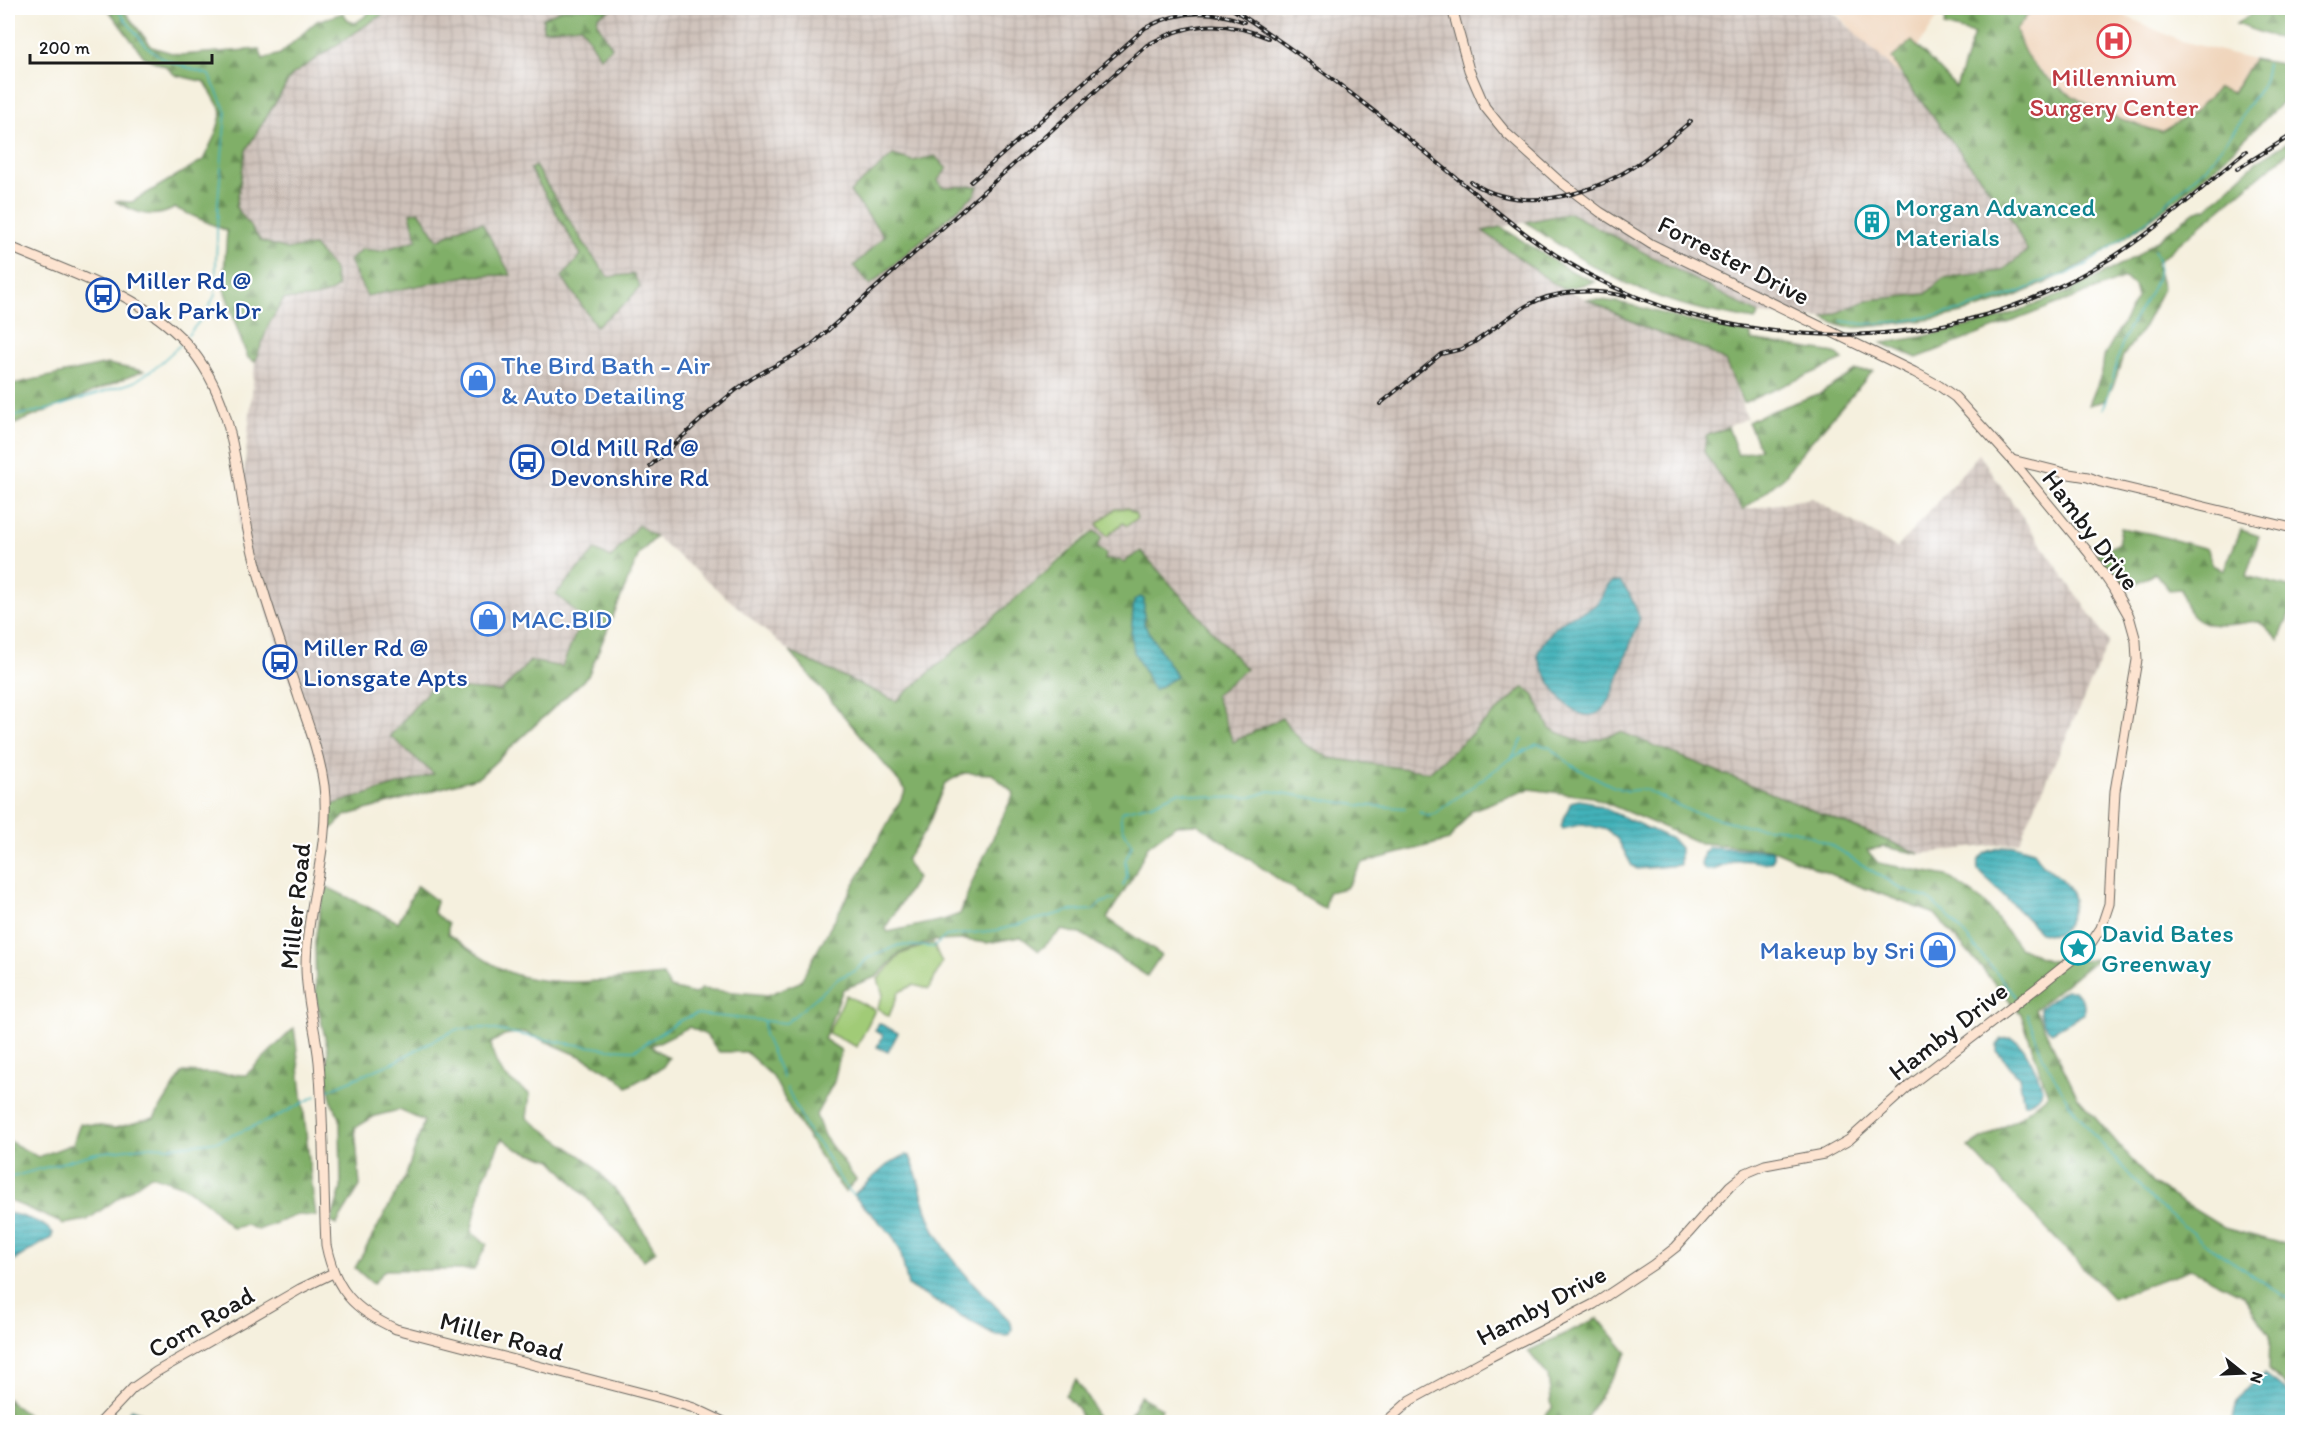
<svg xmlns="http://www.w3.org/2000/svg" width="2300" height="1430" viewBox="0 0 2300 1430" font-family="Itim,sans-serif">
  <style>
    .built { fill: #f0d5bc }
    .industrial { fill: url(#industrial-grid) }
    .green { fill: #a1cb77; stroke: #5e744a; stroke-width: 1.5 }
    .forest { fill: url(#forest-firs); stroke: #4e6642; stroke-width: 1.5; fill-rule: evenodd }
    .water { fill: url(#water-rules); stroke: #2f676b; stroke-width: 1.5 }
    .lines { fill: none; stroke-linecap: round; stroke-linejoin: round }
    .stream { stroke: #42b2ba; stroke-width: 1.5 }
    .secondary-casing { stroke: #686660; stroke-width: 11 }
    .secondary { stroke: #fde4d1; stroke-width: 9 }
    .rail-casing { stroke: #1c1c1c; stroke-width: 4 }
    .rail { stroke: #fff; stroke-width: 1.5; stroke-dasharray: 4.5; stroke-linecap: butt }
    .labels { text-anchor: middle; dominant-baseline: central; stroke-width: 4.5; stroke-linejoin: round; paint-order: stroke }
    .health-label { font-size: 26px; fill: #be3a42; stroke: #fff }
    .culture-label { font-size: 26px; fill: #0d838f; stroke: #fff; text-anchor: start }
    .street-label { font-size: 26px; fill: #1c1c1c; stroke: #fff }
    .transit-label { font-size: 26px; fill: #164399; stroke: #fff; text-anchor: start }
    .shop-label { font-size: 26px; fill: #366cbe; stroke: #fff; text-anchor: start }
  </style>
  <defs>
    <pattern id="industrial-grid" width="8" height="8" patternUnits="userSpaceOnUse" patternTransform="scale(1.5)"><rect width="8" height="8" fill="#cec1b9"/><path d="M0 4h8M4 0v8" fill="none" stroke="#b0a59e"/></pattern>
    <pattern id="forest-firs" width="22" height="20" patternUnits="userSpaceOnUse" patternTransform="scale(1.5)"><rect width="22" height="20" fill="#80af68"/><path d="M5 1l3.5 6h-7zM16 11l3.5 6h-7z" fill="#688e55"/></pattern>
    <pattern id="water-rules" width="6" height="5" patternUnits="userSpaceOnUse" patternTransform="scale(1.5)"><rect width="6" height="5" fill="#42b2ba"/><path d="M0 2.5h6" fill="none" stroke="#369096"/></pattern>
  </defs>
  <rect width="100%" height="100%" fill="#fff"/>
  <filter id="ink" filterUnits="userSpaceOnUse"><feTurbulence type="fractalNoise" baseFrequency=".0167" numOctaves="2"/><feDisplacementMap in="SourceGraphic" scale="12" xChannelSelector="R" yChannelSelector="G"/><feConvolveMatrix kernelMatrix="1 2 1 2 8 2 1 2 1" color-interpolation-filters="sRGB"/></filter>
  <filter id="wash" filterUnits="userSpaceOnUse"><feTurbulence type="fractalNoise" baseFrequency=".008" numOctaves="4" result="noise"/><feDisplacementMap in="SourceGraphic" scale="24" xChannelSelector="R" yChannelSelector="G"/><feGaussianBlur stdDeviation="1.35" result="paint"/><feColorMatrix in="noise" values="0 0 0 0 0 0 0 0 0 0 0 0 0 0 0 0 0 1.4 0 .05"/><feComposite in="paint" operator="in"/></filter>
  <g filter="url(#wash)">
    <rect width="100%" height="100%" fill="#f5f0de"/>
    <g class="built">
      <path d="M1833 8H1944L1896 79Z"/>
      <path d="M2033 8H2108L2178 40 2253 59 2233 93 2218 88 2193 113 2161 132 2128 122 2076 98 2046 75 2026 55 2016 30Z"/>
    </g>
    <path class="industrial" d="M396 8H1829L1904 79 2011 218 2027 251 2002 271 1943 278 1926 294 1868 300 1824 318 1759 314 1570 213 1484 231 1550 281 1650 330 1704 349 1725 361 1747 418 1707 436 1743 510 1812 498 1897 548 1979 454 2109 642 2019 842 1920 854 1621 732 1584 743 1550 729 1534 696 1524 688 1429 772 1330 758 1304 744 1282 718 1233 742 1215 695 1246 669 1142 552 1124 563 1105 560 1106 553 1097 548 1090 532 896 701 790 652 656 537 638 525 611 559 556 593 582 618 562 667 530 662 501 692 432 686 435 774 331 805 305 723 239 527 255 362 270 324 284 299 317 298 314 246 287 249 261 241 236 207 246 150 292 75 383 14Z"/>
    <g class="green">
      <path d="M1127 508 1135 513 1137 518 1127 526 1123 523 1107 536 1097 524 1115 509Z"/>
      <path d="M933 943 942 963 929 989 913 985 899 992 889 1016 877 1008 883 995 878 979 901 954Z"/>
      <path d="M846 995 875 1010 857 1047 828 1033Z"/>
    </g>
    <g class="forest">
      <path d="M107 8H122L152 47 179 55 259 49 263 59 280 54 317 21 343 13 349 21 355 23 367 15 372 8H396L383 14 292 75 246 150 236 207 261 241 287 249 314 246 333 268 338 287C322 300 304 298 284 299L269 324 255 362 248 358 242 343 223 286 227 231 175 208C152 221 137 213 115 201L132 202 203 160 216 133 222 112 205 82 175 75 165 66 144 57Z"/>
      <path d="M565 8H614L598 16 597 23 612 47 600 57 581 26 543 30V18Z"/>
      <path d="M1947 8H2033L2016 30C2019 38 2022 49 2027 56 2056 96 2115 119 2161 132L2193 113 2218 88 2233 93 2253 59 2292 66V94C2266 117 2242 142 2216 166 2130 243 2026 311 1908 322 1894 323 1856 330 1845 327 1838 326 1830 321 1824 318L1868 300 1926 294 1943 278 2002 271 2027 251 2011 218 1904 79 1892 58 1912 41 1956 87 1974 34 1944 26Z"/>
      <path d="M2260 8H2292V40L2273 37 2236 24Z"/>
      <path d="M2292 139V149L2156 263 2163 289 2143 328 2123 356 2113 387 2104 401 2089 405 2102 373 2104 356 2137 298 2134 286 2125 278 1917 358 1882 343 1921 337 1994 320 2068 292 2135 257 2194 212 2207 208 2256 162Z"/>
      <path d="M893 155 913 161 935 156 947 169 938 180 942 187 978 186 975 194 870 285 854 266 884 236 850 192Z"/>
      <path d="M535 166 591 254 608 277 634 274 640 287 627 302 596 326 562 277 581 255 530 169Z"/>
      <path d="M419 211 438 240 465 226 482 223 511 275 467 276 367 296 349 261 362 249 380 251 417 240 410 213Z"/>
      <path d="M1570 213 1759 314 1755 320C1735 316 1715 313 1695 308 1635 294 1576 259 1526 222Z"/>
      <path d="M1501 227 1567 269 1595 282 1563 289 1550 281 1483 231Z"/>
      <path d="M1586 299C1620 300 1646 309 1678 318 1702 325 1727 329 1751 334V340L1835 353 1843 360 1743 403 1725 361 1704 349 1650 330Z"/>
      <path d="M107 364 143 371 8 427V385Z"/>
      <path d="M1856 371H1873L1807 446 1784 477 1743 510 1704 452 1706 436 1728 427 1738 455 1760 449 1748 422 1764 414 1821 393Z"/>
      <path d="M638 525 656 537 639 554 588 676 479 777 345 816 330 830 331 805 434 774 390 736 432 686 501 692 530 661 562 667 582 618 556 594 595 550 611 558Z"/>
      <path d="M2121 528 2153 534 2208 549 2212 565 2224 570 2241 530 2259 536 2246 576 2292 588V607L2279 640 2259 621C2235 623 2202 634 2187 608 2184 603 2183 595 2181 589L2169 590 2155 573 2123 592 2096 554 2118 544Z"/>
      <path d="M1094 531 1102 537 1097 547 1106 553 1105 560 1112 559 1116 561 1118 560 1124 562 1141 551 1246 669 1215 695 1233 742 1282 718 1304 744 1330 758 1429 772 1524 687 1534 696 1550 729 1584 743 1621 732 1920 854 1884 847 1867 850 1878 863 1947 876 1985 903 2019 947 2049 961 2097 959 2035 1009 2078 1098 2153 1184 2224 1228 2292 1246V1391L2269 1370 2270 1335 2243 1295 2191 1269 2112 1298 1968 1147 2017 1119 2048 1095 2021 1014 1935 914 1851 883 1771 849 1700 843 1592 797 1529 789 1472 810 1449 840 1362 863 1346 888 1328 892 1325 909 1305 897 1197 824 1176 825 1148 846 1133 877 1107 918 1161 955 1147 976 1084 935 1062 930 1039 951 1021 937 987 943 965 940 932 941 900 953 876 977 843 989 824 1039 841 1050 834 1082 816 1115 824 1136 856 1180 845 1192 832 1175 791 1111 773 1077 746 1052H719L706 1035 689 1027 651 1046 669 1058 662 1068 627 1087 617 1077 589 1060 524 1032 504 1035 491 1043C495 1072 506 1079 530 1094L527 1118 591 1163 625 1201 656 1251 644 1260 552 1160 517 1149 502 1138 483 1180 471 1232 487 1244 474 1270H385L373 1284 355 1268 406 1175 424 1121 399 1110 375 1116 355 1128 360 1186 336 1225 331 1222 341 1189 340 1118 332 1103 326 1074 328 1050 316 999 315 942 321 903 327 887 398 922 417 886 437 901 434 913 448 924V934C470 949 494 969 520 976 566 988 616 979 663 975L670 988 695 994 701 989 768 995 800 982 906 790 790 652 896 701ZM964 773 992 774 1014 793 972 882 960 914 943 920 888 932 885 928 917 878 906 860 927 828 945 783Z"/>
      <path d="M294 1028C303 1091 307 1154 316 1216L297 1215 258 1230 246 1225 232 1228 205 1201 183 1186 151 1175 87 1220 64 1224 8 1200 9 1141 38 1157 73 1144 80 1123 115 1128 154 1118 183 1072 246 1075Z"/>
      <path d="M1598 1318 1627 1353 1584 1422H1540L1552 1408 1548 1376 1528 1351Z"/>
      <path d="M1076 1380 1092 1404 1098 1422H1083L1078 1409 1065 1395Z"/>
      <path d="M1140 1396 1162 1408 1158 1422H1126Z"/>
      <path d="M8 1399 11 1403 37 1422H8Z"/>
    </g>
    <g class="water">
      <path d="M1612 582H1620L1629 593 1640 618 1610 700C1607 703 1604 708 1601 711 1573 731 1543 675 1537 655 1542 641 1554 627 1566 619 1576 613 1588 612 1596 604 1604 597 1602 588 1612 582Z"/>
      <path d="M1140 597 1144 599V624L1177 677 1154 690 1134 652 1131 634 1134 600Z"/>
      <path d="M1579 800 1590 802 1672 839 1680 848V865L1637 869 1632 866 1618 840 1607 830 1583 824 1563 829 1561 826 1571 802Z"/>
      <path d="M2013 845 2034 851C2044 874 2079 879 2072 910 2070 918 2068 925 2062 931 2055 937 2048 934 2040 932L1978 870C1974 850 1998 849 2013 845Z"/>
      <path d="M1708 847 1772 850 1774 857 1771 862C1760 864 1749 859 1737 861 1725 863 1717 872 1705 870L1701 865 1704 852Z"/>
      <path d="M2065 990H2074C2081 998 2086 1002 2085 1013L2052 1032C2045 1028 2039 1016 2040 1008Z"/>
      <path d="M879 1023 898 1033 888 1052 877 1047 883 1035 875 1031Z"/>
      <path d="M2011 1038C2014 1040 2017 1041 2019 1043 2026 1048 2042 1082 2042 1090 2041 1098 2031 1103 2024 1104L2019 1077 1997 1051V1045L2002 1039Z"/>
      <path d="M905 1155 910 1156C921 1181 923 1210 937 1234 955 1268 985 1295 1011 1322L1012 1329 1009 1336 995 1335 908 1286 900 1250 891 1234 853 1195 887 1165Z"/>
      <path d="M8 1213C21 1215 45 1222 53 1233L51 1238 8 1264Z"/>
      <path d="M2265 1374 2292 1394V1422H2232C2232 1402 2248 1384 2265 1374Z"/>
      <path d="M131 1409 165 1422H121Z"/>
    </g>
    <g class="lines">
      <g class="stream">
        <path d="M116 8 146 46 163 59 209 75 226 111 218 202 215 295 206 313 188 335"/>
        <path d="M1841 321 1864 324 1904 321 1963 310 2020 292 2049 279 2067 274 2089 263 2150 218 2206 167 2240 123 2246 108 2258 92 2264 79 2267 64"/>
        <path d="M2103 409C2115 384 2115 355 2128 330 2138 310 2155 291 2159 268 2160 261 2157 256 2154 250"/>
        <path d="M8 417 50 409 134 382 155 368 180 345"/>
        <path d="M1511 759 1523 739"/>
        <path d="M1419 812 1428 816 1434 814 1510 759 1537 744 1549 747 1573 766 1612 786 1628 791 1644 789 1690 811 1746 826 1794 830 1827 843 1903 890 1929 899 1955 923 2016 997"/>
        <path d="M1123 886 1127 876 1125 861 1132 845C1127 835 1119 825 1121 813L1126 810 1152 804 1178 792 1216 798 1252 797 1270 791 1357 805 1405 808"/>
        <path d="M2027 1014 2044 1059 2069 1103 2093 1134 2154 1202 2207 1245 2292 1301"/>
        <path d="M764 1021V1035L783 1078"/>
        <path d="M787 1088 810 1135 820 1145 842 1182 853 1195"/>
        <path d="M326 1091 394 1062 442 1036 458 1029 485 1028 565 1043 608 1049 635 1050 679 1021 696 1014 786 1023 839 978 856 970 868 958 899 945 934 947 946 936 998 930 1069 911 1094 910 1101 903 1114 899"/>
        <path d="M8 1178 96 1153 150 1146 171 1147 218 1141 274 1118 316 1096"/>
      </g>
    </g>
  </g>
  <g filter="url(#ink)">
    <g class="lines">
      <g class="secondary-casing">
        <g id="secondary">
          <path d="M8 246C67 272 142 294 186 343 237 401 234 470 250 540 262 594 282 646 299 698 309 726 320 756 324 786 331 846 306 906 306 967 306 999 316 1030 319 1062 324 1123 323 1184 326 1245 335 1290 354 1310 396 1329L661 1398 694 1408 724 1422"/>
          <path d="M2012 460 2069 474 2088 477 2101 482 2292 528"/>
          <path d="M101 1422 133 1388 156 1372 300 1289 333 1273"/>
          <path d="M1386 1422 1411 1400 1486 1359 1594 1304 1653 1265 1676 1247 1730 1186 1746 1173 1765 1165 1824 1154 1849 1140 1909 1086 2038 987 2089 946 2101 928 2109 904 2115 791 2137 660 2136 641 2129 616 2113 588 2089 553 2012 460 1955 397 1938 385 1914 372 1651 244 1600 212 1558 180 1506 133 1485 107 1469 70 1452 8"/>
        </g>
      </g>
      <use href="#secondary" class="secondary"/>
      <g class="rail-casing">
        <g id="rail">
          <path d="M1231 8C1303 55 1371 107 1437 162 1480 197 1520 233 1567 262 1687 336 1850 353 1985 315 2024 304 2063 286 2098 266 2152 235 2198 191 2246 151"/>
          <path d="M2237 169 2292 135"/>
          <path d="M971 182 1145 28C1177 11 1209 8 1244 22"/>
          <path d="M1471 182C1520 214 1586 197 1633 167 1653 154 1672 137 1691 121"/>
          <path d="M1380 404 1441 354 1462 349 1473 343C1491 331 1508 317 1526 306 1556 289 1593 289 1625 296"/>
          <path d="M650 466C682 438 713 406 748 381 770 366 795 358 816 341L1147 45C1189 22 1223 19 1268 38"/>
        </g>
      </g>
      <use href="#rail" class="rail"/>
    </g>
  </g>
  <defs>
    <g id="hospital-ring" transform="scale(1.725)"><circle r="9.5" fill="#fff" stroke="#e0444e" stroke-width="1.5"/><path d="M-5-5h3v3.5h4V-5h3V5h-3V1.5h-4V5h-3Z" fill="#e0444e"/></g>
    <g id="building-ring" transform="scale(1.725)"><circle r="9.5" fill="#fff" stroke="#0f9aa8" stroke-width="1.5"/><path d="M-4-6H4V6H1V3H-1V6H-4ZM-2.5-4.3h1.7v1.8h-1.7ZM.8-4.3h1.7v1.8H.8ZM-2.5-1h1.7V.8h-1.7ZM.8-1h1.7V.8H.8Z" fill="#0f9aa8"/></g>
    <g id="bus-ring" transform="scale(1.725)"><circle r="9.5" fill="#fff" stroke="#1a4fb4" stroke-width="1.5"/><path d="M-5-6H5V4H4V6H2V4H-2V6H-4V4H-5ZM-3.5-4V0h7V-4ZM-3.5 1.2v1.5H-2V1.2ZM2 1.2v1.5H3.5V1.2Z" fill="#1a4fb4"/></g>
    <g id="shop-ring" transform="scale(1.725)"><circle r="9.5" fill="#fff" stroke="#3f7fe0" stroke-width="1.5"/><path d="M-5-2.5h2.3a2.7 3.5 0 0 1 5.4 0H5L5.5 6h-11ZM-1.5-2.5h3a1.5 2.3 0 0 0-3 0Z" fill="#3f7fe0"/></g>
    <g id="sight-ring" transform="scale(1.725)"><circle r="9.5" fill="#fff" stroke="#0f9aa8" stroke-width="1.5"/><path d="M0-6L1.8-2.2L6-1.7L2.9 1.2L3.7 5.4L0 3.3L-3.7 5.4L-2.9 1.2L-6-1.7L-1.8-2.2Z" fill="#0f9aa8"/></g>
  </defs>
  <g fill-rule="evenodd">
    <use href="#hospital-ring" x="2114" y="41"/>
    <use href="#building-ring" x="1872" y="222"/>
    <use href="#bus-ring" x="103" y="295"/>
    <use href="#shop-ring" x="478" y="380"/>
    <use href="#bus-ring" x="527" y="462"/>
    <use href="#shop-ring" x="488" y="619"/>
    <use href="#bus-ring" x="280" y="662"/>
    <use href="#sight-ring" x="2078" y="948"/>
    <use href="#shop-ring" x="1938" y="950"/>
  </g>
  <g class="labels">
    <g class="health-label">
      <text x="2114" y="77">Millennium<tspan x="2114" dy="30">Surgery Center</tspan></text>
    </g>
    <g class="culture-label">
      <text x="1895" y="207">Morgan Advanced<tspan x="1895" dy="30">Materials</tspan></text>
      <text x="2101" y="933">David Bates<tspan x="2101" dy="30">Greenway</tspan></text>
    </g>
    <g class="street-label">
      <text transform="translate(1734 260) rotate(27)">Forrester Drive</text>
      <text transform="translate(2091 530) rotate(53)">Hamby Drive</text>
      <text transform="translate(295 906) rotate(-84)">Miller Road</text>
      <text transform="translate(1948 1031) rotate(-38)">Hamby Drive</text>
      <text transform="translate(1541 1305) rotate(-28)">Hamby Drive</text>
      <text transform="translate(201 1322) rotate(-30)">Corn Road</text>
      <text transform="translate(502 1336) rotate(15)">Miller Road</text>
    </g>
    <g class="transit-label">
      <text x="126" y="280">Miller Rd @<tspan x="126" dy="30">Oak Park Dr</tspan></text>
      <text x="550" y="447">Old Mill Rd @<tspan x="550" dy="30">Devonshire Rd</tspan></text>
      <text x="303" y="647">Miller Rd @<tspan x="303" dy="30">Lionsgate Apts</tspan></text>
    </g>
    <g class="shop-label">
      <text x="501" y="365">The Bird Bath - Air<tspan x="501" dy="30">&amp; Auto Detailing</tspan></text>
      <text x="511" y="619">MAC.BID</text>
      <text x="1915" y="950" text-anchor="end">Makeup by Sri</text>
    </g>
  </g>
  <rect width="2300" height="1430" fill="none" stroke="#fff" stroke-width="30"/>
  <g transform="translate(2243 1373) rotate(108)" stroke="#ffffff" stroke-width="4.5" paint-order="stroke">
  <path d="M0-4.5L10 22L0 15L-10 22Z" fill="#1c1c1c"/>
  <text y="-9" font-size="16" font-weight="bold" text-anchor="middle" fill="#1c1c1c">N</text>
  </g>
  <path d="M30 54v9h182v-9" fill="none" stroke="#1c1c1c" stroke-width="3"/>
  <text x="39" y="54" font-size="18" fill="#1c1c1c" stroke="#ffffff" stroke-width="4.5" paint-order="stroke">200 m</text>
</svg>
